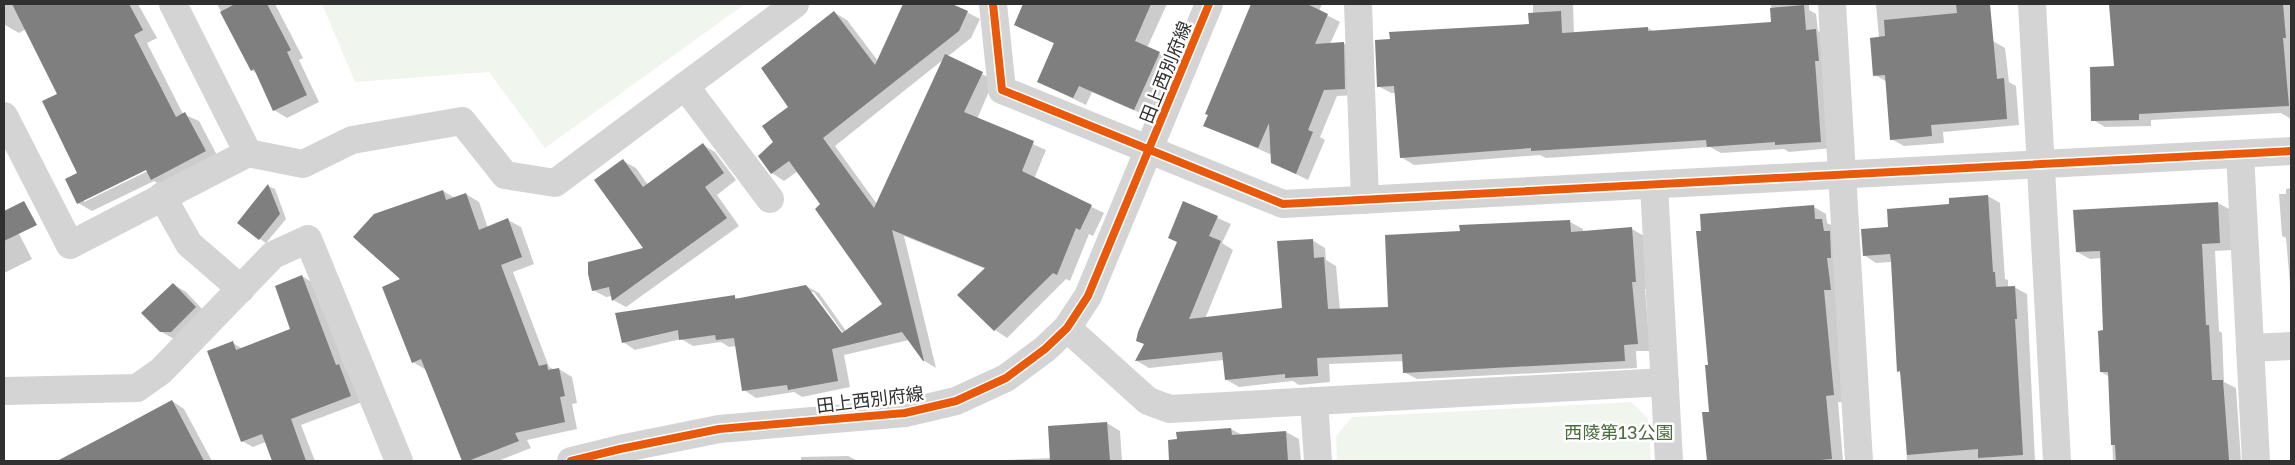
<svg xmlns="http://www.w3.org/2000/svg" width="2295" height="465" viewBox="0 0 2295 465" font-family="'Golos Text','Noto Sans JP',sans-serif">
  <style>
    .green { fill: #f0f5ed }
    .shadow { fill: #0003; fill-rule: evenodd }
    .building { fill: #7f7f7f }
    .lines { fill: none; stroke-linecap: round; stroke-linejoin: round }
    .minor { stroke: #d4d4d4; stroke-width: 28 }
    .cycleway-casing { stroke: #fff; stroke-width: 11 }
    .cycleway { stroke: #e8590c; stroke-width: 8 }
    .labels { text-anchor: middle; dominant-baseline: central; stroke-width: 5; stroke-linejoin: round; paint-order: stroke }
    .street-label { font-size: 18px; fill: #303030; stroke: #fff }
    .park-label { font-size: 18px; fill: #4d6a3f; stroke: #fff }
  </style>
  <rect width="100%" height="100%" fill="#fff"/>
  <g class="green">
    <path d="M322 4H745L545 148 489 72 355 82Z"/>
    <path d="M1631 402 1648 418 1651 461H1337L1336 436 1352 417Z"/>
  </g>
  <g class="shadow">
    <path d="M4 4H138L157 38 147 43 183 114 199 121 219 159 166 188 154 181 92 211 78 203 79 173 58 94 26 29 19 33 5 25ZM151 166 152 169 84 202V199Z"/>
    <path d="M217 4H275L303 58 299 60 319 102 287 118 274 110 256 73 252 70Z"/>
    <path d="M904 4H953V5L980 19 971 38 947 57 994 80 977 119 1046 150 1034 179 1104 213 1093 236 1089 234 1070 281 1066 279 1007 338 995 330 959 295 986 269 904 236 936 368 923 360 909 340 844 355 850 387 802 397 794 392 756 398 744 390 737 346 729 347 721 342 693 346 681 339 635 350 623 342 734 297 740 299 806 286 819 293 846 331 884 304 822 204 798 171 784 181 772 173 759 157 775 142 835 13 847 20 878 61ZM944 59 877 204 835 146ZM810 292H814L846 337 844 338Z"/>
    <path d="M1025 4H1167L1147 48 1172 60 1147 116 1092 92 1086 105 1039 82 1055 44 1015 25Z"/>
    <path d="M1252 4H1322L1319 11 1340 22 1330 44 1343 43 1356 50 1357 95 1337 96 1320 137 1325 140 1308 180 1273 163 1272 155 1205 125 1209 115 1206 113Z"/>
    <path d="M1533 4H1573L1574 34 1648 28 1653 31 1772 23 1771 4H1809V10L1816 14 1818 31 1829 37 1833 148 1789 152 1784 149 1721 153 1710 147 1546 158 1540 155 1414 165 1401 157 1396 93H1391L1378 86 1530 25 1533 14Z"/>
    <path d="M1876 4H1984L1988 42 1993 41 2005 48 2009 82 2016 86 2019 125 1943 132 1944 143 1904 146 1891 139 1887 82 1875 75 1879 38Z"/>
    <path d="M2110 4H2291V119L2281 113 2151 120V126L2105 127 2093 120 2116 67Z"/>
    <path d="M703 145 715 152 736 180 717 195 739 226 626 307 613 300 612 296 606 297 593 290 645 248 623 161 636 168 648 185Z"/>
    <path d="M268 186 275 189 286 219 266 243 260 239Z"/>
    <path d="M2291 188V296L2286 238 2282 236 2279 194H2286V189Z"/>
    <path d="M443 191 455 198 466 194 479 202 488 228 508 220 521 227 534 264 513 272 549 367 555 370 559 369 572 377 577 403 572 404 577 429 527 440 531 448 498 461H463L426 370 413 362 403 279Z"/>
    <path d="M1988 196 2000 203 2005 279 2008 280V287H2014L2027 294 2035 461H1907L1901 372 1898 371 1891 262 1876 263 1864 255 1889 228 1951 206Z"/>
    <path d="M1184 203 1231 224 1222 243 1233 250 1205 319 1283 310 1312 240 1325 248 1326 260 1336 266 1340 310 1389 308 1461 232 1570 222 1583 229V232L1632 229 1644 236 1648 289H1645L1650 351H1636L1637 368 1417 379 1404 372V361L1329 364 1330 382 1299 385 1293 381 1239 387 1227 380 1224 360 1149 368 1137 361 1145 345 1178 242Z"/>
    <path d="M2218 203 2231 210 2233 250 2215 251 2219 331 2222 333 2224 382 2236 388 2241 461H2113L2110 377 2101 372 2105 331 2101 258 2090 259 2077 252 2075 211Z"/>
    <path d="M1814 207 1826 214 1827 223 1835 227 1846 402H1838L1843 461H1708L1704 413H1710V366Z"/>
    <path d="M4 223 17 230 32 259 4 273Z"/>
    <path d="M302 276 313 283 346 369 350 371 362 402 301 425 315 461H273L266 442 253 447 242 441 233 343 243 349 292 330Z"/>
    <path d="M173 284 186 292 208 315 174 339 160 331Z"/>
    <path d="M172 401 184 409 212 461H59Z"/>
    <path d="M1107 423 1120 431 1122 461H982L1051 458 1049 427Z"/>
    <path d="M1231 429 1242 435 1286 432 1299 439 1301 461H1180L1177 433Z"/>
    <path d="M848 456 858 461H801V457Z"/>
  </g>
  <g class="building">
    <path d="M12 4H129L143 30 134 35 176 117 185 112 206 151 151 180 146 170 77 204 65 179 77 173 42 101 57 94Z"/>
    <path d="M235 4H267L291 50 287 52 307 95 273 111 254 69 251 71 220 12Z"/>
    <path d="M903 4H952L968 11 959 31 823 138 874 208 945 54 983 72 964 112 1034 141 1022 171 1092 205 1080 230 1076 228 1057 275 1053 273 994 331 957 295 985 268 892 230 924 361H923L902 332 832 349 838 381 788 390 787 385 742 391 734 338 716 340 715 335 679 340 678 330 622 343 615 313 735 295V299L806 285 842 333 882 304 815 209 820 204 789 161 771 174 758 156 773 142 762 126 788 107 761 68 834 11 875 65Z"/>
    <path d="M1023 4H1151L1135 41 1160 52 1134 110 1079 86 1073 98 1037 82 1054 43 1014 25Z"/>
    <path d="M1251 4H1307L1328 14 1315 44 1344 42 1345 89 1324 90 1308 130 1313 132 1296 174 1271 163 1269 123 1258 148 1203 126 1208 115 1205 114Z"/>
    <path d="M1956 4H1990L1997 79 2004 78 2007 119 1931 125 1932 136 1890 140 1885 75 1873 76 1870 38 1885 36 1884 20 1957 13Z"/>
    <path d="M2109 4H2283L2286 38H2283L2289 106 2139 114V120L2091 121 2090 67 2114 66Z"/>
    <path d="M1804 5 1806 30 1816 29 1819 61H1815L1821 142 1775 145V142L1707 147 1706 140 1531 151V148L1400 158 1394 86 1377 87 1375 40 1390 39 1389 32 1529 24 1528 13 1561 11 1562 33 1648 27V31L1688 28 1771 22 1770 8Z"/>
    <path d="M703 143 724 173 705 187 727 218 612 301 609 287 592 291 588 274V262L643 248 594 180 623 159 643 187Z"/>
    <path d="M268 184 280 214 259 240 237 223Z"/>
    <path d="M443 190 446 200 466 193 479 230 508 218 522 257 501 265 539 366 547 364 548 370 559 368 565 396 560 397 565 422 515 433 519 441 468 461H462L421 359 412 363 382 287 400 279 353 237 374 214Z"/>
    <path d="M1988 195 1993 272H1995L1996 287 2015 286 2017 319H2015L2023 455 1978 458V449L1907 455 1900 371 1897 372 1891 260 1890 254 1863 256 1861 229 1888 227 1887 209 1949 204V198Z"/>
    <path d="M24 201 37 225 4 241V211Z"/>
    <path d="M1183 201 1218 216 1209 236 1221 241 1189 319 1282 308 1277 241 1313 239 1314 258 1324 257 1328 309 1388 307 1385 235 1460 231 1459 225 1570 220 1571 232 1632 227 1636 282H1632L1638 344 1624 345 1625 361 1403 373 1402 354 1317 358 1318 376 1285 378V374L1225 380 1222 352 1135 361 1144 344 1136 341 1138 332 1177 242 1168 238Z"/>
    <path d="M2218 202 2220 243 2202 244 2206 325H2209L2212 380H2223L2229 460 2116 461 2115 445H2111L2108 372H2100L2098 331 2103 330 2100 251 2076 252 2073 210Z"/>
    <path d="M1814 205 1815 219H1822L1824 231H1830L1831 258H1827L1831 290H1824L1834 395 1826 396 1832 459 1808 461H1707L1702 412H1709L1705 365H1708L1696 231H1701L1700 214Z"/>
    <path d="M302 275 336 365 339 364 351 396 291 419 306 461H272L262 434 241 442 207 351 233 341 236 350 290 329 275 286Z"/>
    <path d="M173 283 196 307 171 332H160L141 313Z"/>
    <path d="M172 400 204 461H57L118 429Z"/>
    <path d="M1107 422 1110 461H1050L1048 426Z"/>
    <path d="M1231 428 1232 435 1286 431 1288 461H1169L1168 440 1177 439 1176 432Z"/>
  </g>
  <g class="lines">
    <g class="minor">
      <path d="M993 4 1002 90 1283 204 2291 151"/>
      <path d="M1358 4 1365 200"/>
      <path d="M1832 4 1859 461"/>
      <path d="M2032 4 2057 461"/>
      <path d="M685 86 770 199"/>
      <path d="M4 116 70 245 248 153 173 4"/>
      <path d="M248 153 303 164 352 140 462 121 505 175 555 183 795 4"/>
      <path d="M2240 154 2256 461"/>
      <path d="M1654 185 1669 461"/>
      <path d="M162 196 189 244 241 289"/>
      <path d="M1067 328 1148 401 1170 409 1665 382"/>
      <path d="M2250 348 2291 346"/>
      <path d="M4 391 137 388 161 371 273 255 308 239 399 461"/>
      <path d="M1314 401 1318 461"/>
      <path d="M571 461 620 449 719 429 905 413 956 401 1006 378 1045 349 1067 328 1088 296 1209 4"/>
    </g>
    <g class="cycleway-casing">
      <g id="cycleway">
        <path d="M993 4 1002 90 1283 204 2291 151"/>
        <path d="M571 461 620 449 719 429 905 413 956 401 1006 378 1045 349 1067 328 1088 296 1209 4"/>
      </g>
    </g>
    <use href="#cycleway" class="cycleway"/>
  </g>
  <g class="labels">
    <g class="street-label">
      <text transform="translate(1165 72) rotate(-68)">田上西別府線</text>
      <text transform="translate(870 399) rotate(-7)">田上西別府線</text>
    </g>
    <g class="park-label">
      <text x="1619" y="432">西陵第13公園</text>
    </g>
  </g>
  <rect width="2295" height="465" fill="none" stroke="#303030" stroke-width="10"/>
</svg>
